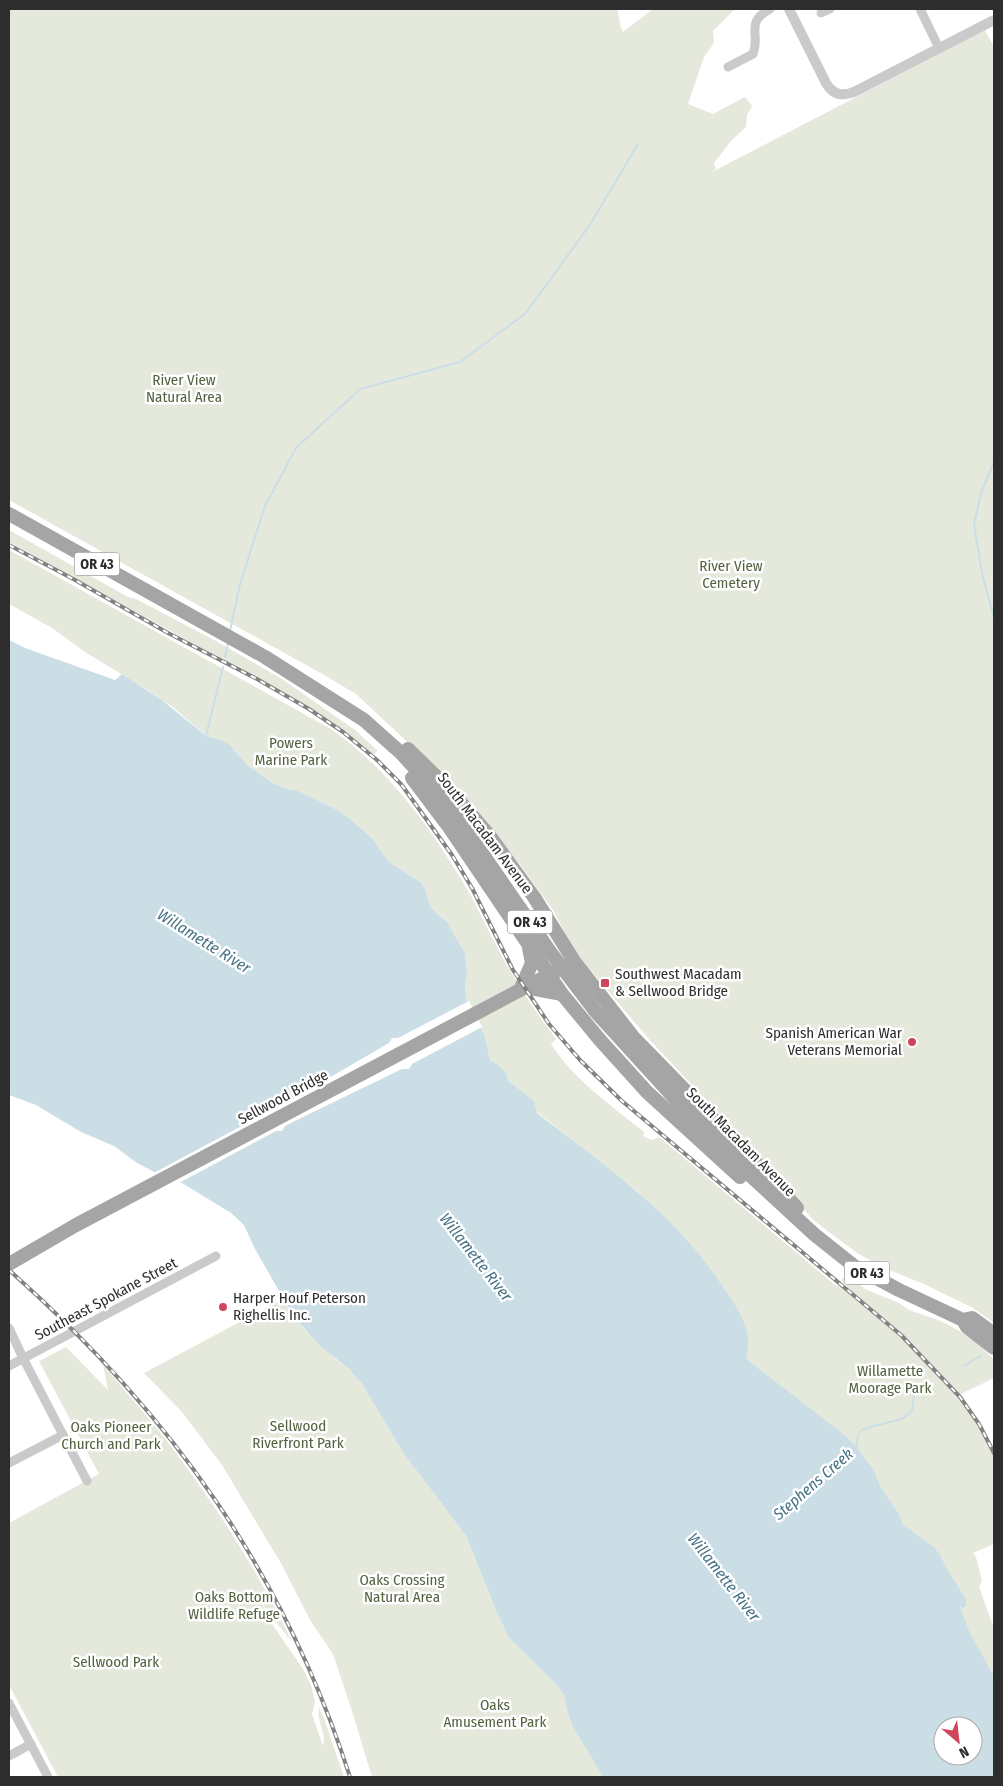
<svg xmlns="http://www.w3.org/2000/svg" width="1003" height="1786" viewBox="0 0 1003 1786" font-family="'Fira Sans Condensed',sans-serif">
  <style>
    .green { fill: #e4e9dc }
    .water { fill: #cbdee6; fill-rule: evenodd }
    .pier { fill: #fff }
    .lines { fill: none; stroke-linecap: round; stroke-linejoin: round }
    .stream { stroke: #cbdee6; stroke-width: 2 }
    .minor { stroke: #cacaca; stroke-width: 9 }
    .tertiary { stroke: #cacaca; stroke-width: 10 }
    .primary { stroke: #a5a5a5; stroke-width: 14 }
    .rail-casing { stroke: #828282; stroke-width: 4 }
    .rail { stroke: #fff; stroke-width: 2; stroke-dasharray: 5.5; stroke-linecap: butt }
    .poi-dot { fill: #ce455d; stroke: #fff; stroke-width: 2 }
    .labels { text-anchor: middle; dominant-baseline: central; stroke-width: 5; stroke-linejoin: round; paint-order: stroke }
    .shield { fill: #fff; stroke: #6c6c6c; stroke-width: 1 }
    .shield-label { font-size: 14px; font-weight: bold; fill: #2d2d2d }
    .park-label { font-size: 15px; fill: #546240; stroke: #fff }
    .street-label { font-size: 15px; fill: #2d2d2d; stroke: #fff }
    .poi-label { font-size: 15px; fill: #2d2d2d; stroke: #fff; text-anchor: start }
    .water-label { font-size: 16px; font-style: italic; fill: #467284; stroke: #fff }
  </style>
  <rect width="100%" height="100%" fill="#fff"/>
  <g class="green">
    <path d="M9 9H617C620 17 619 24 623 32L653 9H733V11L713 31 714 43 704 57 688 104 713 114 745 97 752 106 747 115 746 127 731 141 714 163 716 169 712 172 985 30 994 47V1323L973 1308 924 1284 884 1268 857 1253 813 1220 761 1159 648 1038 586 965 571 945 553 910 518 862 460 791 356 694 326 676 9 500Z"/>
    <path d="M9 530 128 597 136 599 216 641 282 679 355 730 377 750V752L373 754 347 733 301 703 9 542Z"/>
    <path d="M9 550 331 729C392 772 434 832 471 896 482 917 492 939 504 960 519 987 537 1014 556 1039L551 1044C575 1081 610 1104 644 1132L643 1136 652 1140 659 1137 835 1285 851 1290 842 1281V1279L849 1276 865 1289 899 1303 909 1310 941 1321 963 1333 979 1344 994 1360V1378L961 1394 994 1452V1544L973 1553 976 1557 982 1581 979 1587 994 1628V1676C981 1654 968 1632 959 1607L965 1609 966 1606V1599L946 1567 941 1556 903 1525 899 1514 880 1485 874 1470 859 1450 750 1362 746 1357 748 1339 639 1193 537 1112 533 1101 507 1080 500 1066 490 1060 485 1036 467 1004 465 988 467 969 465 953 447 922 431 908 425 889 422 883 388 861 373 839 349 818 332 807 296 790 286 789 273 783 247 765 230 745 221 740 206 736 174 708 149 691 85 652 52 628 9 604Z"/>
    <path d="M283 1299 294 1317 307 1332 334 1358 348 1368 362 1384 404 1454 466 1536 497 1613 509 1638 557 1685 564 1695 568 1714 574 1729 603 1777H372L351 1708 333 1654 310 1620 282 1565 222 1465 182 1412 144 1373Z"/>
    <path d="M66 1347 108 1390 103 1364C127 1394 153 1422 176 1453 220 1512 260 1575 292 1642L261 1603 272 1624 303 1669 311 1685 315 1702 312 1714 323 1746C327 1734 316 1721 319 1707L324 1718 344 1777H58L9 1685V1523L99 1474 39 1361Z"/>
  </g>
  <path class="water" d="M9 640 25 648 115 680 122 674 162 700 206 736 221 740 230 745 247 765 273 783 286 789 296 790 332 807 349 818 373 839 388 861 422 883 425 889 431 908 447 922 465 953 467 969 465 988 467 1004 485 1036 490 1060 500 1066 507 1075V1080L534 1101 537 1113C605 1166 675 1213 723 1287 734 1303 745 1318 748 1338 749 1344 747 1351 746 1357L750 1362 846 1436 859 1450 874 1470 880 1485 899 1514 903 1525 934 1547 941 1556 946 1567 966 1599V1606L964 1609 960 1607 970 1633 994 1676V1777H603L574 1729 568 1714 564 1695 557 1685 509 1638 497 1613 466 1536 404 1454 362 1384 348 1368 322 1348 294 1317 255 1249 244 1225 231 1213 182 1183 160 1175 137 1163 114 1146 81 1132 36 1105 9 1095ZM943 1726H973V1756H943Z"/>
  <path class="pier" d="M469 1001 482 1027 412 1064 409 1069H402L305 1116 285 1126 282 1131H276L177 1184 152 1174 266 1113 270 1108H276L296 1097 389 1043 392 1038H398Z"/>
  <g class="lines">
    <g class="stream">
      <path d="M994 462 981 493 974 525 982 573 994 618"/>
      <path d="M230 631 240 584 265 506 296 448 360 389 460 362 526 313 589 226 638 144"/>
      <path d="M225 657 228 643"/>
      <path d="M206 736 223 667"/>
      <path d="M965 1366 971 1361 981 1356"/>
      <path d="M856 1448 858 1435 862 1430 870 1427 902 1419 912 1411 914 1394 924 1388"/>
    </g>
    <g class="minor">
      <path d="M920 9 939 48"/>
      <path d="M821 13 830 9"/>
      <path d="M728 67 753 54C761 34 744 23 770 9"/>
      <path d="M9 1328 23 1358 87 1481"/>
      <path d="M9 1366 216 1256"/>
      <path d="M9 1463 63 1435"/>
      <path d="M9 1703 48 1777"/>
      <path d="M9 1756 31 1744"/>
    </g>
    <path class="tertiary" d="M789 9 826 83C833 95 843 97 856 91L994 20"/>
    <g class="primary">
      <path d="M9 514 265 657 364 720 401 753 432 787 466 830 551 953 596 1012 679 1103 740 1166 815 1235 854 1266 899 1290 963 1320 967 1327 994 1348"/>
      <path d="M408 749 449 789 489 835 534 897 574 961 634 1038 757 1164 797 1208"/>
      <path d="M412 778 449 827 562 994 600 1040 647 1092 740 1177"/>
      <path d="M525 987 562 994"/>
      <path d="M520 990 532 963 529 948"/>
      <path d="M9 1264 76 1225 558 970"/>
      <path d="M963 1320 972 1318 994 1334"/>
    </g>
    <g class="rail-casing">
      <g id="rail">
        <path d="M9 545 75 580 168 633 257 679 309 709 343 732 377 760 401 784 452 855 472 888 513 970 549 1024 580 1060 622 1101 901 1335 960 1397 979 1424 994 1453"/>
        <path d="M9 1270C170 1413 284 1571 350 1777"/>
      </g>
    </g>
    <use href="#rail" class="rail"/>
  </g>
  <g class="poi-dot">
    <rect x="600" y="978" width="10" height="10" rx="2.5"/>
    <circle cx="912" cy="1042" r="5"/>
    <circle cx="223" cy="1307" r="5"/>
  </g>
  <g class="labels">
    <g class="shield">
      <rect x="74.5" y="552.5" width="45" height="23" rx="4"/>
      <rect x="507.5" y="910.5" width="45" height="23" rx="4"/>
      <rect x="844.5" y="1261.5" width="45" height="23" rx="4"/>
    </g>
    <g class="shield-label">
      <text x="97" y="564">OR 43</text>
      <text x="530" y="922">OR 43</text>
      <text x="867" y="1273">OR 43</text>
    </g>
    <g class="park-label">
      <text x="184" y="380">River View<tspan x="184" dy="17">Natural Area</tspan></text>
      <text x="731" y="566">River View<tspan x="731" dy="17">Cemetery</tspan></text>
      <text x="291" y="743">Powers<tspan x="291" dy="17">Marine Park</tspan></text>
      <text x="890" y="1371">Willamette<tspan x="890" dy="17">Moorage Park</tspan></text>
      <text x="298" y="1426">Sellwood<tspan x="298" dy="17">Riverfront Park</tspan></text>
      <text x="111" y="1427">Oaks Pioneer<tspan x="111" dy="17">Church and Park</tspan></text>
      <text x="402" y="1580">Oaks Crossing<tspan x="402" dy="17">Natural Area</tspan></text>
      <text x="234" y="1597">Oaks Bottom<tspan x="234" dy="17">Wildlife Refuge</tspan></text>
      <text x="116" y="1662">Sellwood Park</text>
      <text x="495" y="1705">Oaks<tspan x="495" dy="17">Amusement Park</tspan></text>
    </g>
    <g class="street-label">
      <text transform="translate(485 833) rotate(53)">South Macadam Avenue</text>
      <text transform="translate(283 1097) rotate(-28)">Sellwood Bridge</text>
      <text transform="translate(741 1142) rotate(45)">South Macadam Avenue</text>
      <text transform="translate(106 1299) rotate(-28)">Southeast Spokane Street</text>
    </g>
    <g class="poi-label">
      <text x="615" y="974">Southwest Macadam<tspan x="615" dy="17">&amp; Sellwood Bridge</tspan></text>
      <text x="902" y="1033" text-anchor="end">Spanish American War<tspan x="902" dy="17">Veterans Memorial</tspan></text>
      <text x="233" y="1298">Harper Houf Peterson<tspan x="233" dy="17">Righellis Inc.</tspan></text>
    </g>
    <g class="water-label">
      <text transform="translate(204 941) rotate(32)">Willamette River</text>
      <text transform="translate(476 1257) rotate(52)">Willamette River</text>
      <text transform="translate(813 1484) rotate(-41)">Stephens Creek</text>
      <text transform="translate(724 1577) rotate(52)">Willamette River</text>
    </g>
  </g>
  <rect width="1003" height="1786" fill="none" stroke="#2d2d2d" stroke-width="20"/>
  <g transform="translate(958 1741) rotate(152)"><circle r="24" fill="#ffffff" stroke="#ababab"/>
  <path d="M0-4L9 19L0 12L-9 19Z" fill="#ce455d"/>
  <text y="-8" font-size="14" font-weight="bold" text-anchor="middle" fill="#2d2d2d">N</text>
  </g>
</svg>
